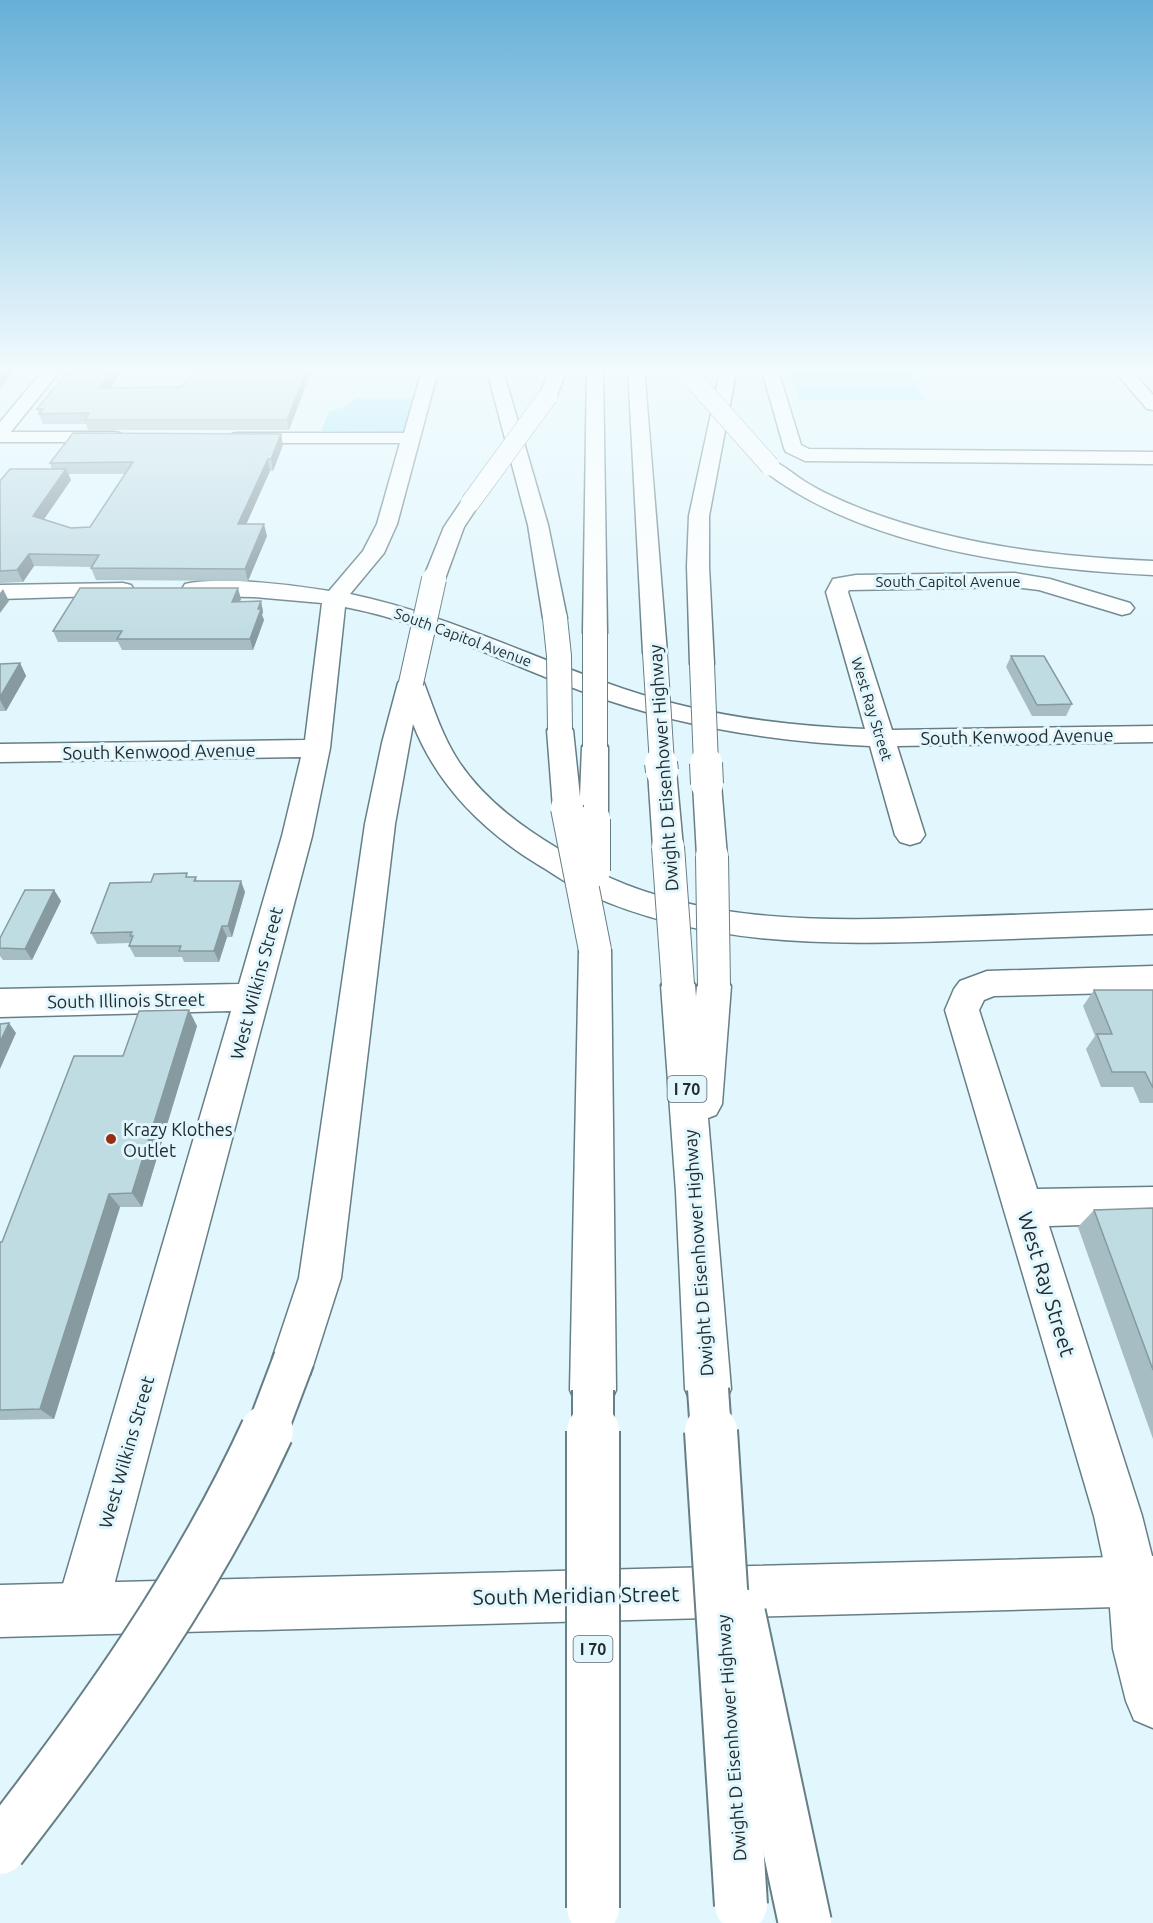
<svg xmlns="http://www.w3.org/2000/svg" width="1153" height="1923" viewBox="0 0 1153 1923" font-family="Ubuntu,sans-serif">
  <style>
    .green { fill: #9ae5f8 }
    .lines { fill: none; stroke-linecap: round; stroke-linejoin: round }
    .minor-casing { stroke: #667f86; stroke-width: 3 }
    .secondary-casing { stroke: #667f86; stroke-width: 3 }
    .motorway-casing { stroke: #667f86; stroke-width: 3 }
    .minor { fill: #fff; fill-rule: evenodd }
    .secondary { fill: #fff; fill-rule: evenodd }
    .motorway { fill: #fff; fill-rule: evenodd }
    .motorway-bridge-far4-casing { stroke: #667f86; stroke-width: 20; stroke-linecap: butt }
    .motorway-bridge-far3-casing { stroke: #667f86; stroke-width: 26; stroke-linecap: butt }
    .motorway-bridge-far2-casing { stroke: #667f86; stroke-width: 34; stroke-linecap: butt }
    .motorway-bridge-far1-casing { stroke: #667f86; stroke-width: 44; stroke-linecap: butt }
    .motorway-bridge-casing { stroke: #667f86; stroke-width: 56; stroke-linecap: butt }
    .motorway-bridge-far4 { stroke: #fff; stroke-width: 19 }
    .motorway-bridge-far3 { stroke: #fff; stroke-width: 24 }
    .motorway-bridge-far2 { stroke: #fff; stroke-width: 32 }
    .motorway-bridge-far1 { stroke: #fff; stroke-width: 40 }
    .motorway-bridge { stroke: #fff; stroke-width: 52 }
    .wall { fill: #a5bdc3; fill-rule: evenodd }
    .shaded-wall { fill: #869a9f }
    .building { fill: #c0dce3; stroke: #869a9f; stroke-width: 1.5 }
    .poi-dot { fill: #962e11; stroke: #e1f7fd; stroke-width: 2 }
    .labels { text-anchor: middle; dominant-baseline: central; stroke-width: 6; stroke-linejoin: round; paint-order: stroke }
    .far-street-label { font-size: 15px; fill: #232d30; stroke: #e1f7fd }
    .shield { fill: #e1f7fd; stroke: #5c6a6e; stroke-width: 1.5 }
    .shield-label { font-size: 16px; font-weight: bold; fill: #232d30 }
    .street-label { font-size: 18px; fill: #232d30; stroke: #e1f7fd }
    .poi-label { font-size: 18px; fill: #232d30; stroke: #e1f7fd; text-anchor: start }
    .near-street-label { font-size: 21px; fill: #232d30; stroke: #e1f7fd }
  </style>
  <rect width="100%" height="100%" fill="#e1f7fd"/>
  <g class="green">
    <path d="M788 369 907 370 925 400H799Z"/>
    <path d="M357 398H413L404 432 321 431 329 411 341 408Z"/>
  </g>
  <g class="lines">
    <g class="minor-casing">
      <g id="minor">
        <path d="M423 367H439L397 524 384 553 350 594C446 614 532 658 624 689 702 715 783 726 865 729L826 592 833 579 856 575 1015 573 1050 579 1130 603 1134 608 1130 613 1122 615 1039 590 1015 587 849 590 848 592 892 730 1153 726V742L897 746 925 835 920 842 910 845 900 842 895 835 870 746C773 742 676 726 584 692 504 663 429 623 345 607L330 748 312 836 108 1608 100 1626 82 1634 64 1626 56 1608 231 1011 0 1017V989L239 984 282 836 301 757 0 762V744L305 740 322 603 254 597 193 596 185 594 182 589 185 584C219 576 293 585 329 591L363 551 377 524 400 443H238L232 442 229 438 232 434 238 433H404Z"/>
        <path d="M761 367H777L801 445 809 449 1153 452V464L805 461 786 452 784 448Z"/>
        <path d="M1111 367H1128L1153 395V410L1147 409Z"/>
        <path d="M0 432H114L120 433 123 437 120 441 114 442H0Z"/>
        <path d="M123 583 131 585 134 590 131 595 0 599V585Z"/>
        <path d="M1153 966V992L994 996 984 1000 979 1010 1037 1189 1153 1187V1223L1049 1226 1142 1516 1153 1560V1728L1134 1720 1126 1701 1113 1649 1108 1581 1094 1516 945 1010 954 989 960 981 987 971Z"/>
      </g>
    </g>
    <g class="secondary-casing">
      <g id="secondary">
        <path d="M46 367H63L6 438 0 439V422Z"/>
        <path d="M1153 1556V1606L0 1637V1585Z"/>
      </g>
    </g>
    <g class="motorway-casing">
      <g id="motorway">
        <path d="M486 367H502L548 525 567 618 563 623 555 625 547 623 543 618 528 525Z"/>
        <path d="M551 367H567L557 396 554 400H542L539 396Z"/>
        <path d="M587 367H603L607 633 603 638 595 640 587 638 583 633Z"/>
        <path d="M628 367H644L667 653 664 658 655 660 646 658 643 653Z"/>
        <path d="M721 367H737L709 516V566L714 664 711 669 702 671 693 669 690 664 687 566 689 516Z"/>
        <path d="M770 460C784 464 796 477 809 484 827 495 847 503 867 511 959 545 1055 557 1153 561V575C1028 569 865 549 763 470L760 466 763 462Z"/>
        <path d="M470 497 477 499 480 503 464 527 445 579 442 584 434 586 426 584 423 579 444 527 463 499Z"/>
        <path d="M411 675 420 678 424 683C434 710 443 738 459 762 483 798 520 826 557 848 574 858 590 869 608 877 715 925 834 921 948 917 1017 915 1085 912 1153 910V934C1085 936 1017 939 949 941 826 945 702 946 588 894 570 886 554 874 537 864 482 830 437 785 413 724L395 824 341 1278 310 1375 294 1381 278 1375 272 1359 299 1278 365 824 382 743 398 683 402 678Z"/>
        <path d="M560 722 569 724 573 730 580 797 582 747 585 741 595 739 605 741 608 747V819L604 826 594 829 584 826 580 819V811L577 815 567 818 557 815 553 808 547 730 551 724Z"/>
        <path d="M662 762 672 765 676 771 683 847 679 854 668 857 657 854 653 847 648 771 652 765Z"/>
        <path d="M707 775 717 778 721 784 727 856 723 863 712 866 701 863 697 856 693 784 697 778Z"/>
        <path d="M595 938 607 941 611 950 616 1390 609 1406 593 1413 577 1406 570 1390 579 950 583 941Z"/>
        <path d="M678 972 690 976 695 985 696 997 697 986 702 977 714 973 726 977 731 986 722 1104 716 1115 708 1118 731 1389 724 1405 708 1412 692 1405 685 1389 676 1192 661 985 666 976Z"/>
      </g>
    </g>
    <use href="#minor" class="minor"/>
    <use href="#secondary" class="secondary"/>
    <use href="#motorway" class="motorway"/>
    <g class="motorway-bridge-far4-casing">
      <g id="motorway-bridge-far4">
        <path d="M691 377 770 466"/>
        <path d="M470 503 548 396"/>
      </g>
    </g>
    <g class="motorway-bridge-far3-casing">
      <g id="motorway-bridge-far3">
        <path d="M555 618 559 656 560 730"/>
        <path d="M595 633V747"/>
        <path d="M655 653 662 764"/>
        <path d="M702 664 706 764"/>
        <path d="M411 683 434 579"/>
      </g>
    </g>
    <g class="motorway-bridge-far2-casing">
      <g id="motorway-bridge-far2">
        <path d="M661 763 662 771"/>
        <path d="M706 763 707 784"/>
        <path d="M567 808 595 950"/>
        <path d="M594 819V871"/>
        <path d="M668 847 678 985"/>
        <path d="M712 856 714 986"/>
      </g>
    </g>
    <g class="motorway-bridge-far1-casing">
      <g id="motorway-bridge-far1">
        <path d="M708 1389 711 1433"/>
        <path d="M593 1390V1433"/>
        <path d="M266 1433 294 1359"/>
      </g>
    </g>
    <g class="motorway-bridge-casing">
      <g id="motorway-bridge">
        <path d="M593 1431V1908"/>
        <path d="M711 1431 741 1905"/>
        <path d="M739 1614 805 1923"/>
        <path d="M0 1848C101 1718 198 1582 267 1431"/>
      </g>
    </g>
    <use href="#motorway-bridge-far4" class="motorway-bridge-far4"/>
    <use href="#motorway-bridge-far3" class="motorway-bridge-far3"/>
    <use href="#motorway-bridge-far2" class="motorway-bridge-far2"/>
    <use href="#motorway-bridge-far1" class="motorway-bridge-far1"/>
    <use href="#motorway-bridge" class="motorway-bridge"/>
  </g>
  <g class="wall">
    <path d="M125 367 110 388 182 387 194 367H313L289 430H88L86 424H43L37 409Z"/>
    <path d="M361 367H405L361 368Z"/>
    <path d="M281 434 283 445 273 471H270L246 524 267 536 248 581 96 580 91 568 92 567 34 566 23 582 0 583V481L52 469 50 463ZM68 474H125L90 527 71 528 44 519 71 480Z"/>
    <path d="M241 599 240 601H261L263 612 262 615 264 620 253 650H122L118 642H58L53 631Z"/>
    <path d="M1011 656 1072 704 1066 716H1032L1006 667Z"/>
    <path d="M20 663 26 676 6 711H0V664Z"/>
    <path d="M189 877H196L197 881 245 892 232 937H227L219 962H184L182 957H135L129 946 130 943 97 944 91 933 151 882Z"/>
    <path d="M54 890 61 901 32 960H3L0 956V938Z"/>
    <path d="M1094 990H1153V1103H1140L1133 1087H1101L1086 1049 1095 1036 1083 1006Z"/>
    <path d="M197 1026 142 1207H120L54 1419 0 1420V1242H2L123 1056Z"/>
    <path d="M1153 1208V1439L1078 1227 1094 1210Z"/>
  </g>
  <g class="shaded-wall">
    <path d="M7 367H18L0 389V376Z"/>
    <path d="M114 367H125L102 398 99 388Z"/>
    <path d="M308 367H313L289 430 287 420Z"/>
    <path d="M281 434 283 445 273 471 271 459Z"/>
    <path d="M268 459 270 471 241 536 238 524Z"/>
    <path d="M66 469 71 480 38 528 33 516Z"/>
    <path d="M264 524 267 536 248 581 245 569Z"/>
    <path d="M29 554 34 566 23 582 17 570Z"/>
    <path d="M238 588 241 599 235 613 232 602Z"/>
    <path d="M3 589 9 601 0 613V593Z"/>
    <path d="M261 601 263 612 262 615 264 620 253 650 250 639Z"/>
    <path d="M20 663 26 676 6 711 0 700V697Z"/>
    <path d="M241 881 245 892 232 937 228 926Z"/>
    <path d="M54 890 61 901 32 960 25 949Z"/>
    <path d="M222 926 227 937 219 962 214 951Z"/>
    <path d="M189 1010 197 1026 142 1207 132 1193Z"/>
    <path d="M9 1023 16 1033 0 1069V1042Z"/>
    <path d="M109 1194 120 1207 54 1419 40 1409Z"/>
  </g>
  <g class="building">
    <path d="M0 367H7L0 376Z"/>
    <path d="M78 367H114L99 388 182 387 194 367H308L287 420H85L89 413 39 414 43 409H37L69 370Z"/>
    <path d="M73 433 281 434 271 459H268L238 524H264L245 569 91 568 99 555 29 554 17 570 0 571V481L10 469H66L33 516 71 528 90 527 133 462 50 463Z"/>
    <path d="M80 588H238L232 602 261 601 258 609H261L250 639H117L122 631H53Z"/>
    <path d="M1011 656H1044L1072 704 1037 705Z"/>
    <path d="M20 663 0 697V664Z"/>
    <path d="M187 873 186 877H196L194 881H241L228 926H222L214 951H179L181 946H129L133 936H130L132 932 91 933 110 883 151 882 154 874Z"/>
    <path d="M25 890H54L25 949 0 948V938Z"/>
    <path d="M1094 990H1153V1088L1145 1072H1112L1097 1034H1112Z"/>
    <path d="M189 1010 132 1193 109 1194 40 1409 0 1410V1242H2L74 1056H123L139 1011Z"/>
    <path d="M9 1023 0 1042V1024Z"/>
    <path d="M1153 1208V1370L1094 1210Z"/>
  </g>
  <linearGradient id="sky" x2="0" y2="1"><stop stop-color="#66b0d8"/><stop offset="0.58" stop-color="#f2fbfe"/><stop offset="1" stop-color="#f2fbfe" stop-opacity="0"/></linearGradient>
  <rect width="1153" height="637" fill="url(#sky)"/>
  <circle class="poi-dot" cx="111" cy="1139" r="6"/>
  <g class="labels">
    <g class="far-street-label">
      <text x="948" y="581">South Capitol Avenue</text>
      <text transform="translate(463 637) rotate(20)">South Capitol Avenue</text>
      <text transform="translate(872 709) rotate(73)">West Ray Street</text>
    </g>
    <g class="shield">
      <rect x="667.5" y="1076" width="39" height="26" rx="4.5"/>
      <rect x="573.5" y="1636" width="39" height="26" rx="4.5"/>
    </g>
    <g class="shield-label">
      <text x="687" y="1089">I 70</text>
      <text x="593" y="1649">I 70</text>
    </g>
    <g class="street-label">
      <text transform="translate(1017 736) rotate(-1)">South Kenwood Avenue</text>
      <text transform="translate(159 751) rotate(-1)">South Kenwood Avenue</text>
      <text transform="translate(663 768) rotate(-94)">Dwight D Eisenhower Highway</text>
      <text transform="translate(256 983) rotate(-75)">West Wilkins Street</text>
      <text transform="translate(126 1000) rotate(-1)">South Illinois Street</text>
      <text transform="translate(698 1253) rotate(-94)">Dwight D Eisenhower Highway</text>
      <text transform="translate(126 1452) rotate(-74)">West Wilkins Street</text>
      <text transform="translate(731 1738) rotate(-94)">Dwight D Eisenhower Highway</text>
    </g>
    <g class="poi-label">
      <text x="123" y="1129">Krazy Klothes<tspan x="123" dy="21">Outlet</tspan></text>
    </g>
    <g class="near-street-label">
      <text transform="translate(1047 1284) rotate(73)">West Ray Street</text>
      <text transform="translate(576 1595) rotate(-1)">South Meridian Street</text>
    </g>
  </g>
</svg>
